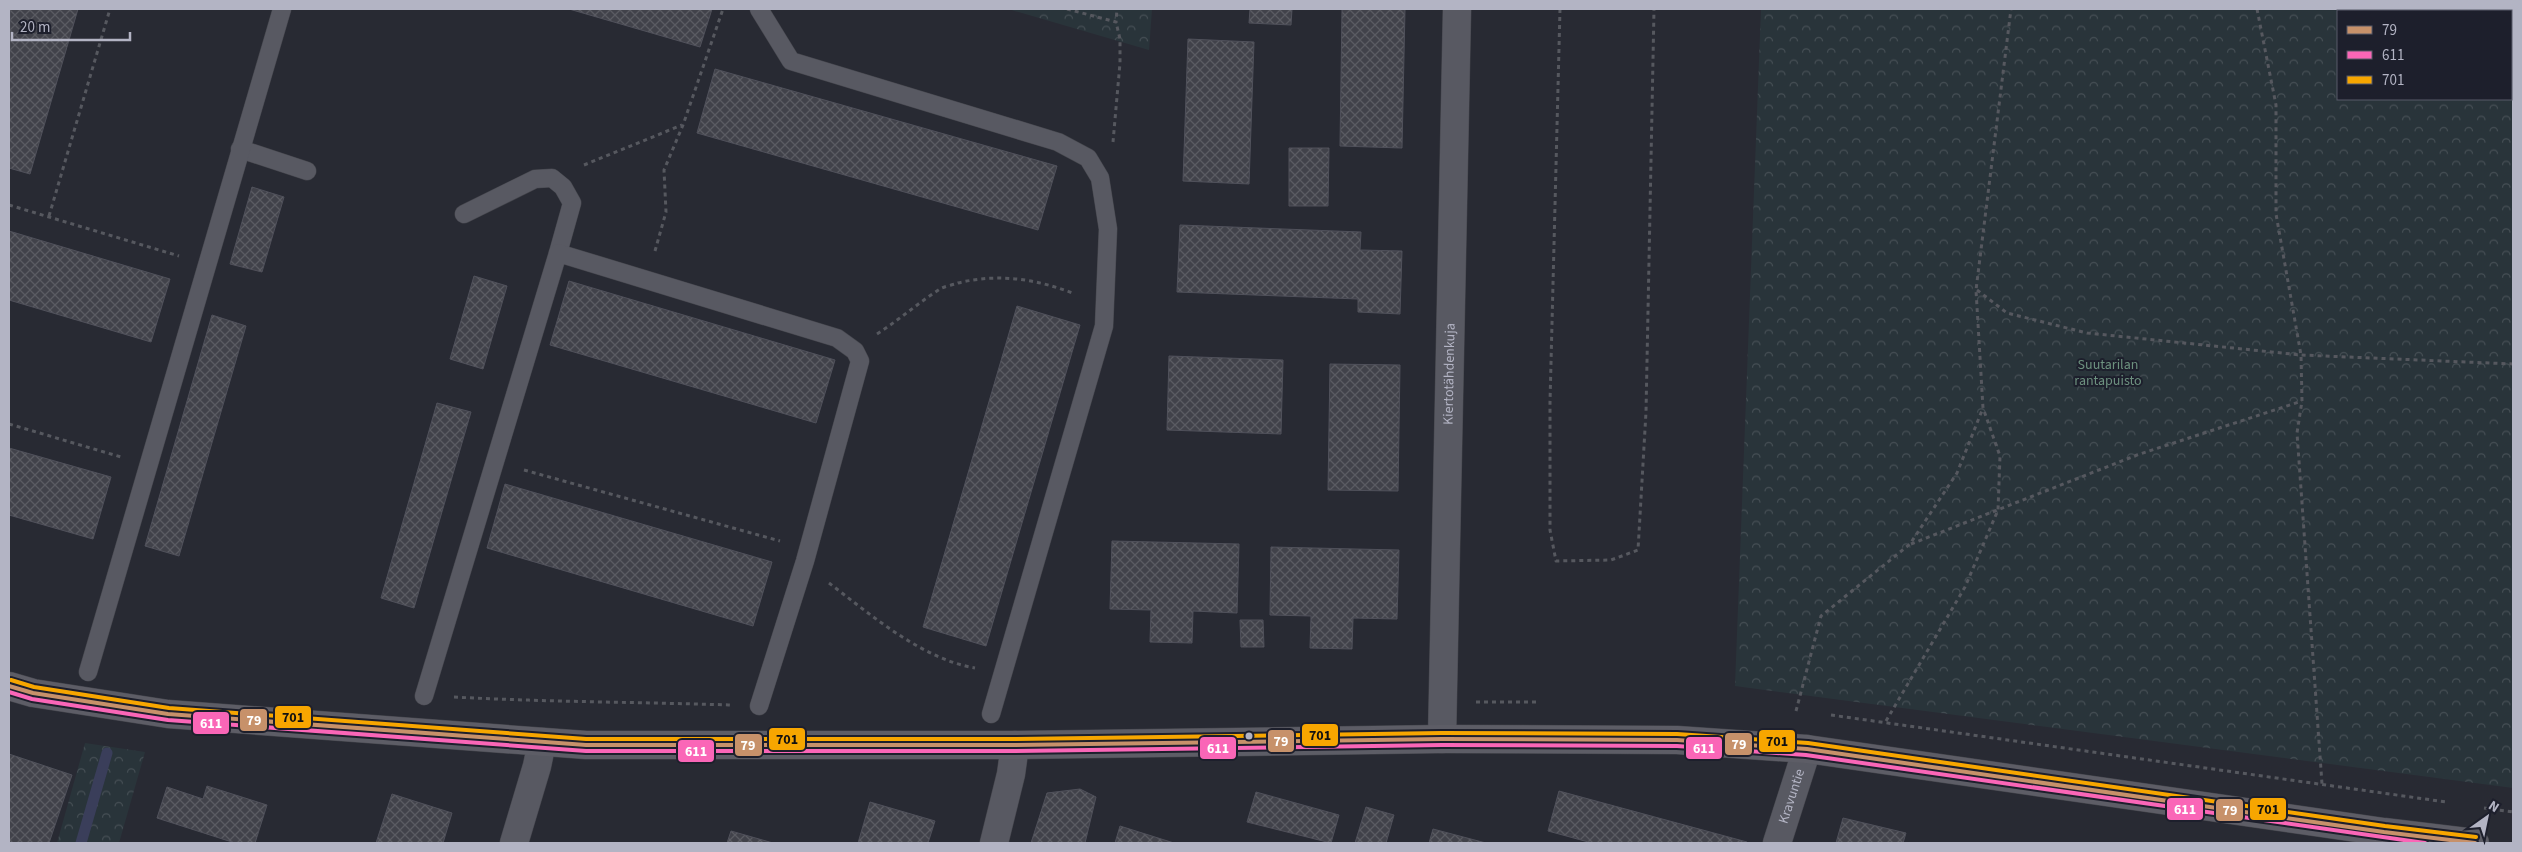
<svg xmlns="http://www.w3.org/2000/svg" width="2522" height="852" viewBox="0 0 2522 852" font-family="'Source Sans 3',sans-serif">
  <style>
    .park { fill: url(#park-crowns); fill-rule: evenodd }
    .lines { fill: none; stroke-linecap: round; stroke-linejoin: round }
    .stream { stroke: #3a3e5a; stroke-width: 11 }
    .building { fill: url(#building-cross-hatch); stroke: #50515b }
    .lane-casing { stroke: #44454c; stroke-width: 19 }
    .street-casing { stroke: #44454c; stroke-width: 29 }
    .secondary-casing { stroke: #44454c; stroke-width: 29 }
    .path { stroke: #56585f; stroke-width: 3; stroke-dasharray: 4 4; stroke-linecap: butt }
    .lane { stroke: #585962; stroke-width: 18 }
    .street { stroke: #585962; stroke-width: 28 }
    .secondary { stroke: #5d5d66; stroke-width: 28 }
    .bus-1-casing { stroke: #1d1f2c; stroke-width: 8 }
    .bus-2-casing { stroke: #1d1f2c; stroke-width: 8 }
    .bus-3-casing { stroke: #1d1f2c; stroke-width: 8 }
    .bus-1 { stroke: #c7916a; stroke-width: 4 }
    .bus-2 { stroke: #fa66b7; stroke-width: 4 }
    .bus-3 { stroke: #f7a600; stroke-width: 4 }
    .bus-dot { fill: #b3b4c4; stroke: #1d1f2c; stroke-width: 2 }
    .labels { text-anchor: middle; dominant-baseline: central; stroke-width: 4; stroke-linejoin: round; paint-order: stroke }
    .park-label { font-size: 14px; fill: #6d917f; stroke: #1d1f2c }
    .street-label { font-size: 14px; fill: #b3b4c4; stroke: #1d1f2c }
    .line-badge { stroke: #1d1f2c; stroke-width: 2 }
    .badge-label { font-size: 14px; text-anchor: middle; font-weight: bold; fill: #fff }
    .pale-badge-label { font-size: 14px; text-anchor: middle; font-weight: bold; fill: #111 }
  </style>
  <defs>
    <pattern id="park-crowns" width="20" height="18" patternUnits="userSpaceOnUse" patternTransform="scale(1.25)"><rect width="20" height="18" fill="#29343a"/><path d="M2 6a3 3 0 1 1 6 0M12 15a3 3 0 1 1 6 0" fill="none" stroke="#464f55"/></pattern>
    <pattern id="building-cross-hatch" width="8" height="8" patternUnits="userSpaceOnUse" patternTransform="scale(1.25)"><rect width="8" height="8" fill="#41424a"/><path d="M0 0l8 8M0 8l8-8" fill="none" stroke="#5a5b62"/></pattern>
  </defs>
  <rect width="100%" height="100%" fill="#282a33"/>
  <g class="park">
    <path d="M1008 9H1152L1149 50Z"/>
    <path d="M1761 9H2513V788L1735 686ZM2338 11H2511V99H2338Z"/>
    <path d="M85 743 145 752 119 843H57Z"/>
  </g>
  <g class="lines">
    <path class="stream" d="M81 843 107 753"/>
  </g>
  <g class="building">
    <path d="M10 9H78L30 174 9 168Z"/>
    <path d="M569 9H712L700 47Z"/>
    <path d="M1250 9H1292L1291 25 1249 23Z"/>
    <path d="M1342 9H1405L1402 148 1340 146Z"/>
    <path d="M1188 39 1254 42 1249 184 1183 181Z"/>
    <path d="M715 69 1057 166 1038 230 697 133Z"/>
    <path d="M1289 148H1329L1328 206H1289Z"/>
    <path d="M252 187 284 197 262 272 230 264Z"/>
    <path d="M1180 225 1361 232 1360 250 1402 251 1400 314 1358 312V299L1177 292Z"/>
    <path d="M9 231 170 279 151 342 9 300Z"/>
    <path d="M474 276 507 286 483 369 450 359Z"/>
    <path d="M569 281 835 360 816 423 550 345Z"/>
    <path d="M1017 306 1080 325 986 646 923 627Z"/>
    <path d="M212 315 246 326 179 556 145 546Z"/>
    <path d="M1169 356 1283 360 1281 434 1167 430Z"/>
    <path d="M1330 364 1400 365 1398 491 1328 490Z"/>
    <path d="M437 403 471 412 414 608 381 598Z"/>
    <path d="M9 448 111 477 93 539 9 515Z"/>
    <path d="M505 484 772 562 753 626 487 548Z"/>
    <path d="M1112 541 1239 544 1237 613 1193 611 1192 643 1150 642 1151 610 1110 609Z"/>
    <path d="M1271 547 1399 550 1397 619 1353 618 1352 649 1310 648 1311 616 1270 615Z"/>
    <path d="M1240 620H1263L1264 647H1241Z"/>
    <path d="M9 754 72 775 49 843H9Z"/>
    <path d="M207 786 267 805 255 843H235L157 818 167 787 203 799Z"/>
    <path d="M1080 789 1096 797 1085 843H1031L1047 793Z"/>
    <path d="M1559 791 1747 842V843H1592L1548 831Z"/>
    <path d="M1256 792 1339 815 1331 843 1247 822Z"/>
    <path d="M392 794 452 813 443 843H376Z"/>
    <path d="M870 802 935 821 928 843H858Z"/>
    <path d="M1366 807 1394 815 1386 843H1355Z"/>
    <path d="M1843 818 1906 833 1903 843H1836Z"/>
    <path d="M1120 826 1174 843H1115Z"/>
    <path d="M1433 829 1486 843H1429Z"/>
    <path d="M731 831 773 843H727Z"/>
  </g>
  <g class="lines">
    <g class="lane-casing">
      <g id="lane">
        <path d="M759 9 791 61 1058 142 1088 158 1100 178 1108 229 1104 326 991 714"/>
        <path d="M240 149 307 171"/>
        <path d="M464 214 535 179 552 178 563 187 572 203 558 253"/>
        <path d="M88 672 282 9"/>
        <path d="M424 696 558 253 837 338 855 351 860 361 805 561 759 706"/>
      </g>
    </g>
    <g class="street-casing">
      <g id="street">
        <path id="s1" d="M1442 739 1457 9"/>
        <path d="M514 843 537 766 542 742"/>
        <path d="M994 843 1011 774 1015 745"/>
        <path id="s2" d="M1777 843 1807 749"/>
      </g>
    </g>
    <g class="secondary-casing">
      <path id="secondary" d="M9 686 33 693 168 714 586 745H1015L1442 739 1677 740 1807 749 2384 832 2475 843"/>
    </g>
    <g class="path">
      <path d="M1067 9 1116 22 1117 9"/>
      <path d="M1560 9 1550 402V530L1556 561 1611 560 1638 550 1646 412 1654 9"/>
      <path d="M2257 9 2276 105V214L2301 355 2302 401 2297 433 2322 784"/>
      <path d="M1113 142 1120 63V39L1116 22"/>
      <path d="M584 165 682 125"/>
      <path d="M9 205 179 256"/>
      <path d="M49 216 110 9"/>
      <path d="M655 251 666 212 664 170 683 125 723 9"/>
      <path d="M1977 290 2007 313 2087 333 2301 355 2513 364"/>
      <path d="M877 334C899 320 918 303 940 289 945 286 953 285 958 283 999 273 1037 279 1075 294"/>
      <path d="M9 424 121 457"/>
      <path d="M524 470 780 541"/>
      <path d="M1911 544 2137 455 2302 401"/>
      <path d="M829 583C871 615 922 659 975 668"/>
      <path d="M454 697C546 702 638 702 730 705"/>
      <path d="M1476 702H1540"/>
      <path d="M1796 711 1821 616 1910 544 1957 473 1983 408 1976 290 2011 9"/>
      <path d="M1831 715 2446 802"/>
      <path d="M1886 721 1965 587 1998 510 2000 456 1983 408"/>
      <path d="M2484 808 2513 812"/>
    </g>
    <use href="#lane" class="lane"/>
    <use href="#street" class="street"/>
    <use href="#secondary" class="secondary"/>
    <g class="bus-1-casing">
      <path id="bus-1" d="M9 686 33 693 168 714 586 745H1015L1442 739 1677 740 1807 749 2384 832 2475 843"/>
    </g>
    <g class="bus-2-casing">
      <path id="bus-2" d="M9 692 32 699 168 720 586 751H1015L1442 745 1677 746 1806 755 2425 843"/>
    </g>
    <g class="bus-3-casing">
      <path id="bus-3" d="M11 680 34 687 169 708 586 739H1015L1442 733 1677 734 1808 743 2385 826 2476 837"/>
    </g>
    <use href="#bus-1" class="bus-1"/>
    <use href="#bus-2" class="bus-2"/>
    <use href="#bus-3" class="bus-3"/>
  </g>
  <circle class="bus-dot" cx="1249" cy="736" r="4.5"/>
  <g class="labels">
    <g class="park-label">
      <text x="2108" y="365">Suutarilan<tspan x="2108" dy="16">rantapuisto</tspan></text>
    </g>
    <g class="street-label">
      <text stroke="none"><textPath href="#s1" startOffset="365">Kiertotähdenkuja</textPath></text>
      <text stroke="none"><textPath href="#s2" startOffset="49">Kravuntie</textPath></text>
    </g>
  </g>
  <g class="line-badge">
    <rect x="274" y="705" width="38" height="24" rx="5" fill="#f7a600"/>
    <rect x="239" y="708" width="29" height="24" rx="5" fill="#c7916a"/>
    <rect x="192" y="711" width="38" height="24" rx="5" fill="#fa66b7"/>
    <rect x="1301" y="723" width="38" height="24" rx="5" fill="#f7a600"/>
    <rect x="768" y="727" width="38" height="24" rx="5" fill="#f7a600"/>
    <rect x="1758" y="729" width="38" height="24" rx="5" fill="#f7a600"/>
    <rect x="1267" y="729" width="28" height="24" rx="5" fill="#c7916a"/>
    <rect x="1724" y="732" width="29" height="24" rx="5" fill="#c7916a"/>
    <rect x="734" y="733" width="29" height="24" rx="5" fill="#c7916a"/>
    <rect x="1685" y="736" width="38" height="24" rx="5" fill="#fa66b7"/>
    <rect x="1199" y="736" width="38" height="24" rx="5" fill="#fa66b7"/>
    <rect x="677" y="739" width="38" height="24" rx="5" fill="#fa66b7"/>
    <rect x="2166" y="797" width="38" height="24" rx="5" fill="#fa66b7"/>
    <rect x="2249" y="797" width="38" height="24" rx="5" fill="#f7a600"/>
    <rect x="2215" y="798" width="29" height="24" rx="5" fill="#c7916a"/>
  </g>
  <g class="badge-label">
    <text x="254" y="725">79</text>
    <text x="211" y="728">611</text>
    <text x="1281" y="746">79</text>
    <text x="1739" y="749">79</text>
    <text x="748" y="750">79</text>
    <text x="1704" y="753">611</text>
    <text x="1218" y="753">611</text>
    <text x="696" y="756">611</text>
    <text x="2185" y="814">611</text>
    <text x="2230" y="815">79</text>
  </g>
  <g class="pale-badge-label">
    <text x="293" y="722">701</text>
    <text x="1320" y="740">701</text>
    <text x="787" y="744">701</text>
    <text x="1777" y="746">701</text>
    <text x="2268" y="814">701</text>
  </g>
  <rect width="2522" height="852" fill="none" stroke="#b3b4c4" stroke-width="20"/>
  <rect x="2337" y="10" width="175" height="90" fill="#1d1f2c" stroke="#595b69"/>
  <rect x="2347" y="26" width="25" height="8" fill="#c7916a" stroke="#595b69"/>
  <text x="2382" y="35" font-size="15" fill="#b3b4c4">79</text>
  <rect x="2347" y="51" width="25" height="8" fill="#fa66b7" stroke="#595b69"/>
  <text x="2382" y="60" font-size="15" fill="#b3b4c4">611</text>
  <rect x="2347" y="76" width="25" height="8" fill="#f7a600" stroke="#595b69"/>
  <text x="2382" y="85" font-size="15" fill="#b3b4c4">701</text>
  <g transform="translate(2487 817) rotate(33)" stroke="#1d1f2c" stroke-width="4" paint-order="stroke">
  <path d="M0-4L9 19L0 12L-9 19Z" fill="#b3b4c4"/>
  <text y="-8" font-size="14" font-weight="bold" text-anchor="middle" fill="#b3b4c4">N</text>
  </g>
  <path d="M12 32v8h118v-8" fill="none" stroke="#b3b4c4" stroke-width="2.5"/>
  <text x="20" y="32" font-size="15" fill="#b3b4c4" stroke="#1d1f2c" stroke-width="4" paint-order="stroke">20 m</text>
</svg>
